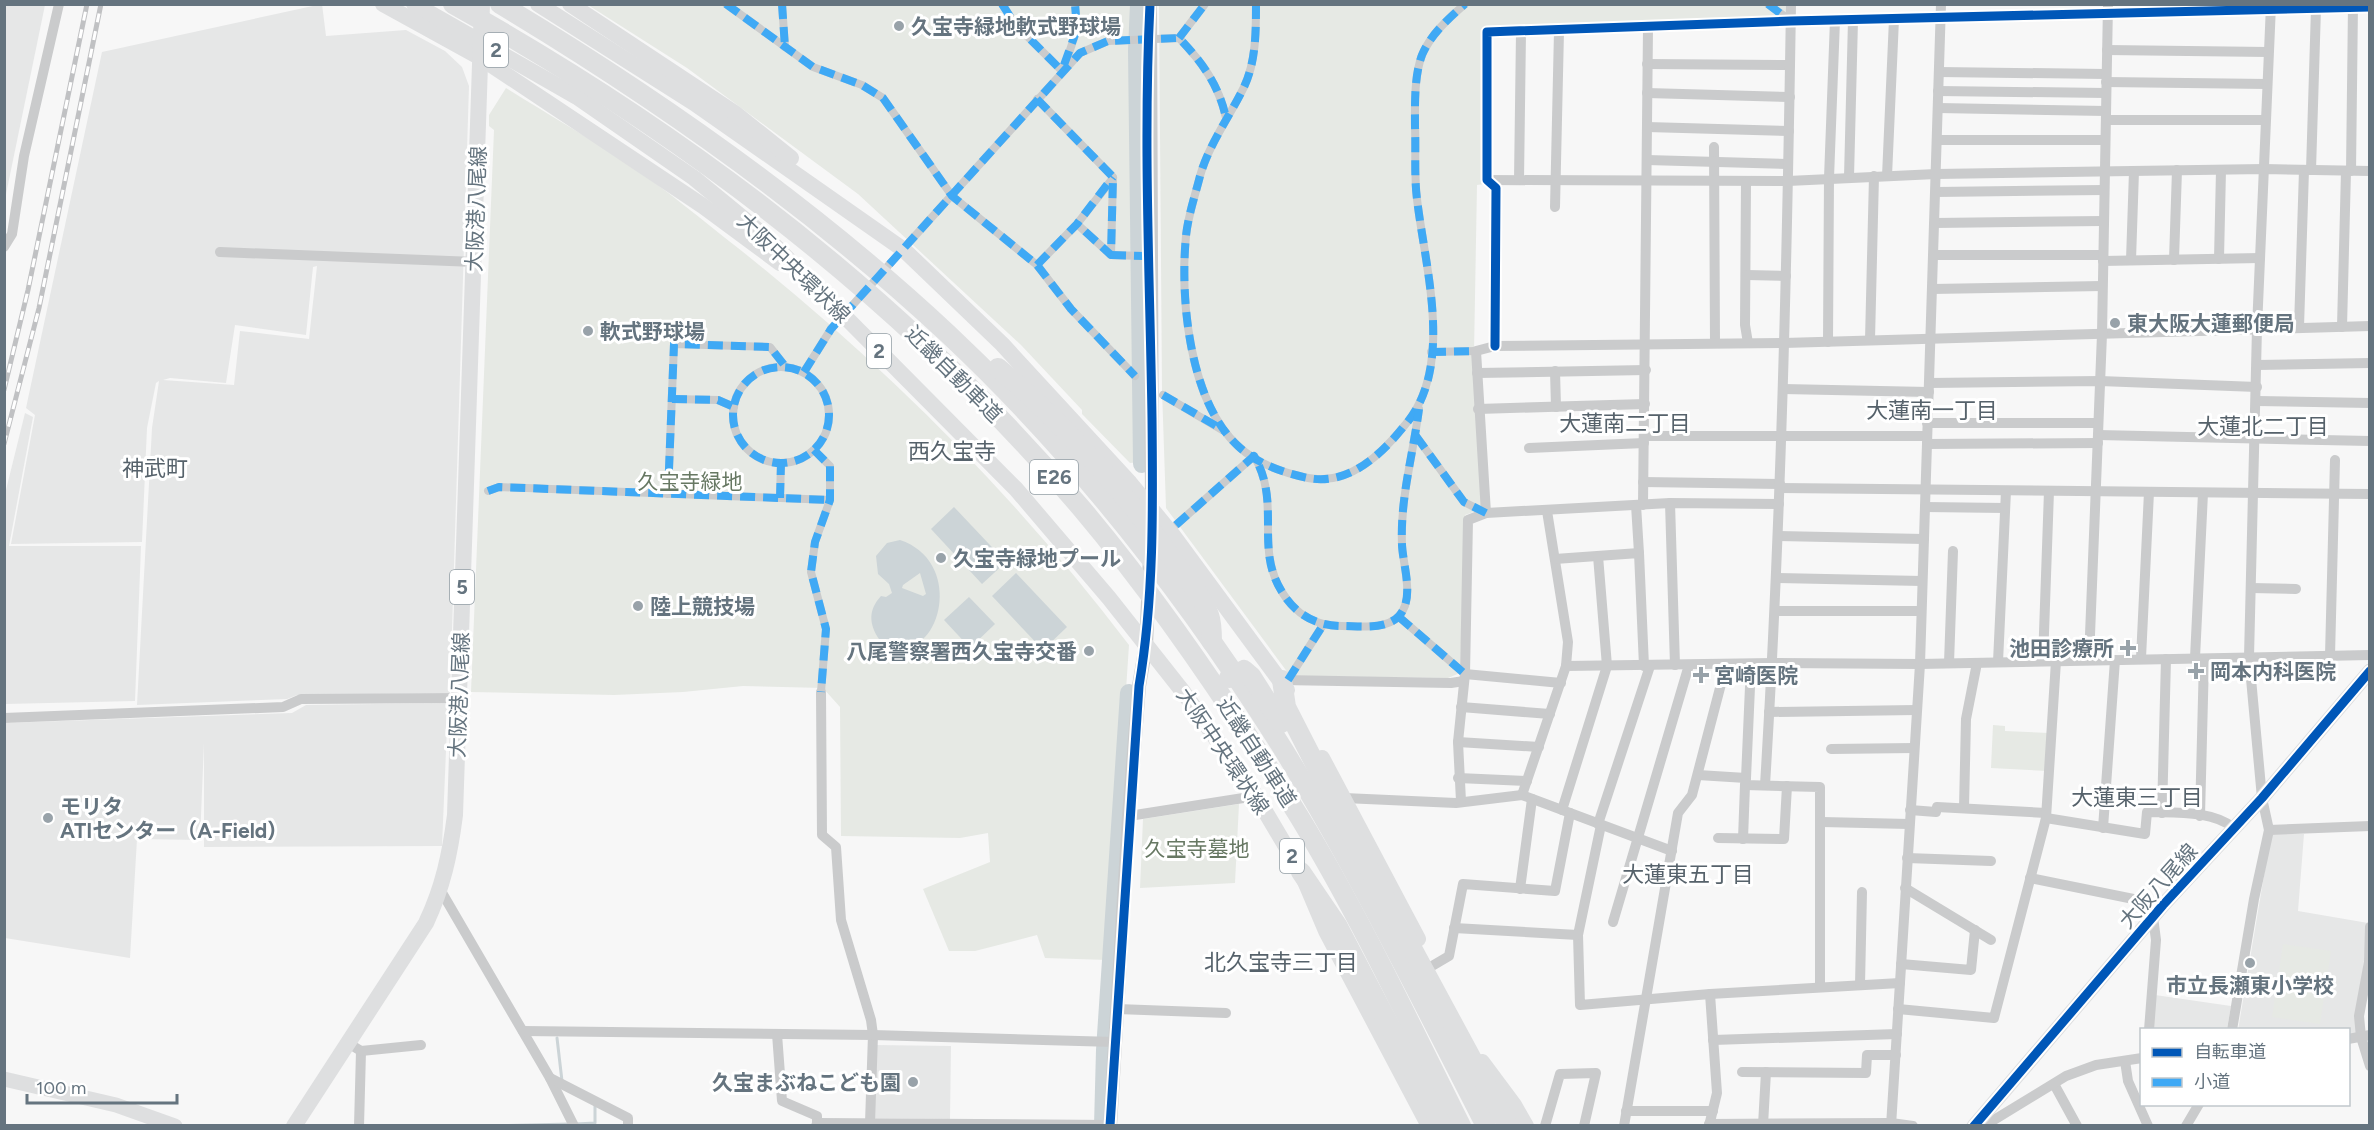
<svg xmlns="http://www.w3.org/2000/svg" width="2374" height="1130" viewBox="0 0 2374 1130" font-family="Figtree,'Noto Sans JP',sans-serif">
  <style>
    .built { fill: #e6e7e7; fill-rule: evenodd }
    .green { fill: #e6e9e4 }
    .water { fill: #ccd4d7; fill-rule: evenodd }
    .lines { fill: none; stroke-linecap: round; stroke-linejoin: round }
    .stream { stroke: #ccd4d7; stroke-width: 3 }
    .river { stroke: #ccd4d7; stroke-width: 18 }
    .pedestrian { stroke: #cacbcc; stroke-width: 8 }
    .minor { stroke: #cacbcc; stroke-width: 10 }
    .tertiary { stroke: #cacbcc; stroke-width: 14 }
    .secondary { stroke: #dedfe0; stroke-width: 15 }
    .primary { stroke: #dedfe0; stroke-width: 16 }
    .motorway { stroke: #dedfe0; stroke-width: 20 }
    .rail-casing { stroke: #c0c1c3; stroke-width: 5 }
    .rail { stroke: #fff; stroke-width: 3; stroke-dasharray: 9; stroke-linecap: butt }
    .quiet { stroke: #3fa9f5; stroke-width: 8; stroke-dasharray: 15 8; stroke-linecap: butt }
    .cycleway-casing { stroke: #fff; stroke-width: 13 }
    .cycleway { stroke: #0057b8; stroke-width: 9 }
    .poi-dot { fill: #98a2a9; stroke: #fff; stroke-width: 2 }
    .labels { text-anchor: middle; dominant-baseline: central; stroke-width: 6; stroke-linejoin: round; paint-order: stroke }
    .shield { fill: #fff; stroke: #939ea5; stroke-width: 1.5 }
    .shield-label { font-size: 20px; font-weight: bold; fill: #65747f }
    .poi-label { font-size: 21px; font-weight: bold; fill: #65747f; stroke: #fff; text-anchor: start }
    .street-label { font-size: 21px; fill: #65747f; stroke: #fff }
    .park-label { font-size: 21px; fill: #677863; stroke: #fff }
    .neighbourhood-label { font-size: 22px; fill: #56626b; stroke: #fff }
  </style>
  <rect width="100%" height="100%" fill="#f7f7f7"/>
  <g class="built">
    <path d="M5 4 45 5 5 199 4 5Z"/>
    <path d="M322 4 326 36 406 30 445 51 462 67 469 86 450 693 297 695 287 699 137 705 152 428 159 381 156 383 147 428 142 542 11 544 35 415 26 408 102 52ZM317 266 309 339 240 331 234 385 163 380 170 378 226 383 235 325 306 335 313 267Z"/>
    <path d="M25 413 33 417 9 546H141L135 701 5 704V494Z"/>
    <path d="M448 703 442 846 204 847V743L200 840 137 839 130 958 5 938 4 723 292 713 306 705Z"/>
    <path d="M2271 834H2304L2298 911 2368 923 2356 1035 2349 1036 2348 1030H2238Z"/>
    <path d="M2155 995 2231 1006 2227 1029 2152 1030Z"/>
    <path d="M875 1045 951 1046 950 1119 874 1118Z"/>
  </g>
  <g class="green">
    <path d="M588 5H1136L1135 251 1140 462 1130 463 1082 414V410L1021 345 858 194 687 68Z"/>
    <path d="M1159 5H1788L1787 15 1776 19 1483 29 1484 184 1477 185 1474 353 1482 509 1465 515 1460 673 1448 678 1294 676 1288 673 1166 508 1162 390Z"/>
    <path d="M506 88C547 114 590 138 629 165 667 190 702 220 738 248 884 364 1016 496 1129 645L1108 960 1045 958 1037 935 975 951H949L923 889 990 862 988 833 960 838 841 836 840 707 823 688 743 686 683 692 614 695 471 692 494 130 489 126V115Z"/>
    <path d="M1993 725 2005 726V731L2049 733 2047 771 1991 768Z"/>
    <path d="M1239 804 1235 883 1140 888 1143 819Z"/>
    <path d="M2283 944 2331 951 2320 1024 2272 1017Z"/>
  </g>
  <g class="water">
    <path d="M954 507 1006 562 982 584 931 529Z"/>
    <path d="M900 540C972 564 935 680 879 639 869 624 868 610 881 596L886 597 892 593 889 584 878 574 876 556 887 543ZM920 573 926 594 923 596 902 588 903 585Z"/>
    <path d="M1016 573 1067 627 1043 650 992 596Z"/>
    <path d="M969 597 995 624 970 648 944 620Z"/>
  </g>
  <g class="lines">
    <g class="stream">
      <path d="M557 1038 562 1081"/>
      <path d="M576 1124 595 1123V1104"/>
      <path d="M489 1126 570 1124"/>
    </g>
    <g class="river">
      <path d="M1139 4 1137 51 1142 464"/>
      <path d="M1103 1126 1105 1050 1129 693"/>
    </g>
    <g class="pedestrian">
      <path d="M726 4 813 67 862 85 883 98 952 196 1037 265 1071 309 1135 376"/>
      <path d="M782 4 785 47"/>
      <path d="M1002 4 1015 24 1062 71"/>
      <path d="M1256 4C1256 31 1256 62 1244 87 1230 116 1209 144 1200 176 1195 196 1188 216 1186 236 1180 298 1189 401 1238 446 1257 464 1284 473 1308 478 1349 486 1382 454 1405 425 1455 367 1425 268 1417 199 1414 176 1416 151 1415 127 1415 105 1414 76 1422 55 1431 34 1448 19 1465 4"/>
      <path d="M1768 4 1791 21"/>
      <path d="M1179 38 1205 4"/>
      <path d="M1065 65 1077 29 1075 4"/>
      <path d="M1037 99 1113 177 1111 255 1077 224"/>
      <path d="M1111 255 1144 256"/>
      <path d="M1037 265 1077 224 1113 178"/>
      <path d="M1431 352 1476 351"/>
      <circle cx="781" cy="415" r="48"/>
      <path d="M804 372 831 329 1080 53 1108 41 1179 38C1202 62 1219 85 1226 118"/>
      <path d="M1163 395 1224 431"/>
      <path d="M672 399 718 400 734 407"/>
      <path d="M1416 436 1464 502 1486 513"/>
      <path d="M814 450 830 466V500L815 542 811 572 826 629 821 692"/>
      <path d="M488 491 499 487 830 500"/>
      <path d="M668 494 674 344 770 347 785 366"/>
      <path d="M780 498 781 463"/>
      <path d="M1176 525 1254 456C1282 503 1254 547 1282 592 1295 614 1316 626 1342 626 1359 626 1386 630 1399 616 1415 599 1403 566 1402 545 1400 499 1413 455 1419 409"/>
      <path d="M1399 617 1465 674"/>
      <path d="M1288 680 1323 625"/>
    </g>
    <g class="minor">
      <path d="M2107 50 2268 52"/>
      <path d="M1647 64 1790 65"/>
      <path d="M1939 72 2106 74"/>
      <path d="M2106 82 2267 84"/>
      <path d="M1938 91 2106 93"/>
      <path d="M1647 93 1790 97"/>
      <path d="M1938 108 2106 111"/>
      <path d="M2106 120H2265"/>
      <path d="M1647 127 1789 131"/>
      <path d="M1937 140H2105"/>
      <path d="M1714 147 1715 343"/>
      <path d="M1647 160 1788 164"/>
      <path d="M2311 170 2316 8"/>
      <path d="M2351 171 2353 4"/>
      <path d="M1887 176 1894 19"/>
      <path d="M1849 177 1853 20"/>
      <path d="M1487 180 1788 181 1936 174 2264 169 2370 171"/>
      <path d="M1519 180 1521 32"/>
      <path d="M1746 182 1745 325 1748 343"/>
      <path d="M1936 192 2104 190"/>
      <path d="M1555 207 1559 31"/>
      <path d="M1935 223 2103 221"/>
      <path d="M4 247 12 234 24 156 59 4"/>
      <path d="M220 252 475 262"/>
      <path d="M1934 255H2102"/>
      <path d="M2219 259 2221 170"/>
      <path d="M2131 260 2134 171"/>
      <path d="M2174 260 2177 170"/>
      <path d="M2103 261 2260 258"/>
      <path d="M1747 275 1786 276"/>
      <path d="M1932 289 2102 286"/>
      <path d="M2299 327 2304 170"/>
      <path d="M2342 327 2346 171"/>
      <path d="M1870 340 1874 176"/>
      <path d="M1828 342 1829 178 1835 20"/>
      <path d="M1495 346 1496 188 1487 180V32L1791 21 2370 7"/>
      <path d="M2257 365 2370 363"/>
      <path d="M1555 371 1556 407"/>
      <path d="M1477 373 1646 370"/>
      <path d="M1929 383 2100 381 2257 387"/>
      <path d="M1783 389 1929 392"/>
      <path d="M2257 401 2370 403"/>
      <path d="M1478 409 1645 404"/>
      <path d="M1927 423H2098"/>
      <path d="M2098 435 2370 441"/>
      <path d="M1644 436H1927"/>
      <path d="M1927 444 2098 443"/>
      <path d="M1529 448 1644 443"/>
      <path d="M1643 482 1780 484"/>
      <path d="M1780 488 2370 494"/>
      <path d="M1670 503 1675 665"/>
      <path d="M1636 505 1639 553"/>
      <path d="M1643 505 1648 28"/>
      <path d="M1925 507 2005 508"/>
      <path d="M1547 511 1568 642 1566 666"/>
      <path d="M1486 513 1476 351 1495 346 1784 343 2370 326"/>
      <path d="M1778 536 1924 539"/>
      <path d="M1555 559 1639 553 1644 666"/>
      <path d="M1776 578 1922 581"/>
      <path d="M2251 588 2296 589"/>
      <path d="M1775 611H1921"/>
      <path d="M2330 656 2335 460"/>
      <path d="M2141 658 2149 492"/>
      <path d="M2195 658 2203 493"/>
      <path d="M2089 660 2102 334 2108 4"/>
      <path d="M2043 661 2049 491"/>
      <path d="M1998 662 2006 491"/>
      <path d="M1949 663 1953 551"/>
      <path d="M1465 674 1561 683"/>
      <path d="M1282 680 1451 683 1464 681"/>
      <path d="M821 692 822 835 836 847 841 920 871 1020 873 1035 870 1123"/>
      <path d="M1461 707 1550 714"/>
      <path d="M1769 712 1916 710"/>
      <path d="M4 718 283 707 301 699 458 698"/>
      <path d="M1458 742 1539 747"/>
      <path d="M1831 749 1914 748"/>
      <path d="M1698 775 1746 778 1745 785 1820 787V987"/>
      <path d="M1458 778 1527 781"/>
      <path d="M1746 778 1751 664"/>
      <path d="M1765 785C1781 525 1787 265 1791 4"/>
      <path d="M1522 795 1566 666 1773 663 1920 664 2370 655"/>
      <path d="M1344 798 1456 803 1522 795 1672 851"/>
      <path d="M1461 801 1458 742 1465 674 1468 520 1486 513 1670 503 1779 504"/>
      <path d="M1964 808 1966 719 1977 663"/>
      <path d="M1562 810 1607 666 1598 556"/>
      <path d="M1910 810 1936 812 1937 807 2046 813"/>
      <path d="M2162 813 2166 659"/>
      <path d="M1129 816 1256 796"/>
      <path d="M2200 816 2204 659"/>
      <path d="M2046 818 2145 834 2147 812C2175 813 2212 810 2234 828"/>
      <path d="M1822 822 1909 824"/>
      <path d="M1598 824 1650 666"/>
      <path d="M1601 825 1578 935 1580 1005 1710 994 1900 983"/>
      <path d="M2103 828 2115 660"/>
      <path d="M2269 830 2370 826"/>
      <path d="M1718 838 1784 839 1787 786"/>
      <path d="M1743 839 1745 785"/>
      <path d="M1907 858 1991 861"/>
      <path d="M2030 878 2163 905"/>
      <path d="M1905 888 1991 940"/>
      <path d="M1520 889 1532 799"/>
      <path d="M441 891 550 1078 574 1126"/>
      <path d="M1613 922 1689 665"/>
      <path d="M2370 927 2369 962 2359 1016 2361 1037 2370 1066"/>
      <path d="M1454 928 1578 935"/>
      <path d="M1901 964 1971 970 1975 930"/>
      <path d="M1432 966 1449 956 1463 884 1555 891 1570 813"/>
      <path d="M1860 985 1862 892"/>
      <path d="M1117 1009 1226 1013"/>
      <path d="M1898 1009 1994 1018 2046 818 2056 661"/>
      <path d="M2149 1030 2156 940 2153 917"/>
      <path d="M2232 1030 2254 899 2269 830 2262 798 2249 657 2257 328 2271 5"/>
      <path d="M523 1031 873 1035 1115 1042"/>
      <path d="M777 1034 782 1101 817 1116V1123"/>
      <path d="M2348 1039 2370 1035"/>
      <path d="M1713 1040 1897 1034"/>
      <path d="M348 1043 361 1051 359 1126"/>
      <path d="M361 1051 421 1045"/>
      <path d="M2125 1061 2128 1081 2148 1126"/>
      <path d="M1742 1072 1866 1073 1867 1055H1896"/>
      <path d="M550 1078 628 1118V1126"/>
      <path d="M2054 1084 2077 1126"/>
      <path d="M1626 1111H1713"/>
      <path d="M1709 1124 1891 1123 1913 1126"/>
      <path d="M1763 1125 1766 1072"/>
      <path d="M816 1126 817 1123 1110 1125"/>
      <path d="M1545 1126 1560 1074 1596 1073 1584 1126"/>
      <path d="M1624 1126 1678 813 1692 795 1726 665"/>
      <path d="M1709 1126 1717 1093 1710 994"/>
      <path d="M1891 1126 1920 664 1941 4"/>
      <path d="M1984 1126 2066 1076 2096 1065 2142 1058"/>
      <path d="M2186 1126 2199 1104"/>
    </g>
    <g class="tertiary">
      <path d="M1150 4 1152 515"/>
      <path d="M1110 1126 1129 816 1139 686 1146 645 1150 556"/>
    </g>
    <g class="secondary">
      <path d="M4 1079 116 1105 175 1126"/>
      <path d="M1974 1126 2163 905 2262 798 2370 671"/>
    </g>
    <g class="primary">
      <path d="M383 4 481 58 703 206 780 263"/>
      <path d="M414 4 577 97 694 178 766 237 1016 489 1109 598 1184 693 1256 796 1301 872 1326 931 1429 1126"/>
      <path d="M538 4 694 103 904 250 1002 344 1130 483 1172 534 1287 690"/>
      <path d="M570 4 736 114 791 158"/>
      <path d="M1322 758 1418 939"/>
      <path d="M1482 1062 1514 1105 1526 1126"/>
      <path d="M294 1126 426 923C443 887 450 854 455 815L482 4"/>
    </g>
    <g class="motorway">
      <path d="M453 4C690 136 906 302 1082 509 1163 605 1234 711 1300 818 1360 917 1409 1022 1461 1126"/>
      <path d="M500 4C660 100 812 207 948 334 1077 455 1189 599 1283 749 1358 871 1421 999 1486 1126"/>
      <path d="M998 368C1065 424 1123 490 1174 561 1186 578 1202 595 1209 615 1212 623 1212 634 1212 642"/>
      <path d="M1229 678 1244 670 1251 676 1281 723"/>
      <path d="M1282 680 1286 707 1359 850 1508 1126"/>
      <path d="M1301 872 1337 925 1442 1126"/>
    </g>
    <g class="rail-casing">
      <g id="rail">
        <path d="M4 390 28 290 87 4"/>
        <path d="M4 444 39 308 101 4"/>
      </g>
    </g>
    <use href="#rail" class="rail"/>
    <g class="quiet">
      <path d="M726 4 813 67 862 85 883 98 952 196 1037 265 1071 309 1135 376"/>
      <path d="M782 4 785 47"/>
      <path d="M1002 4 1015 24 1062 71"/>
      <path d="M1256 4C1256 31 1256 62 1244 87 1230 116 1209 144 1200 176 1195 196 1188 216 1186 236 1180 298 1189 401 1238 446 1257 464 1284 473 1308 478 1349 486 1382 454 1405 425 1455 367 1425 268 1417 199 1414 176 1416 151 1415 127 1415 105 1414 76 1422 55 1431 34 1448 19 1465 4"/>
      <path d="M1768 4 1790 21"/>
      <path d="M1179 38 1205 4"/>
      <path d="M1064 65 1077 29 1075 4"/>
      <path d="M1037 99 1113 177 1111 255 1077 224"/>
      <path d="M1111 255 1144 256"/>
      <path d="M1037 265 1077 224 1113 177"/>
      <path d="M1431 352 1476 351"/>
      <circle cx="781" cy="415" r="48"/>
      <path d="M804 372 831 329 1080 53 1108 41 1179 38C1202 62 1219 85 1226 118"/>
      <path d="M1163 395 1225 431"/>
      <path d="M672 399 718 400 734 407"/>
      <path d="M1416 436 1464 502 1486 513"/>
      <path d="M814 450 830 466V500L815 542 811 572 826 629 821 692"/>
      <path d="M488 491 499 487 830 500"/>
      <path d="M668 494 674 344 770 347 785 366"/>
      <path d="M780 498 781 463"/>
      <path d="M1176 525 1254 456C1282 503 1254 548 1282 592 1295 614 1316 626 1342 626 1360 626 1386 630 1399 616 1415 598 1403 566 1402 545 1400 498 1413 455 1419 409"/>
      <path d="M1399 617 1465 674"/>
      <path d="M1288 680 1323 625"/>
    </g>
    <g class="cycleway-casing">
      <g id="cycleway">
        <path d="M1495 346 1496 188 1487 180V32L1791 21 2370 7"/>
        <path d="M1110 1126 1139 686C1154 598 1153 507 1152 418 1150 281 1143 142 1150 4"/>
        <path d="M1974 1126 2163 905 2262 798 2370 671"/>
      </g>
    </g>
    <use href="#cycleway" class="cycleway"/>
  </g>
  <g class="poi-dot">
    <circle cx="899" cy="26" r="6"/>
    <circle cx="2115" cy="323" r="6"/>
    <circle cx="588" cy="331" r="6"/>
    <circle cx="941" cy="558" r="6"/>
    <circle cx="638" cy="606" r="6"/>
    <path d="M2125 639h6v6h6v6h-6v6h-6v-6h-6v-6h6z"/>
    <circle cx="1089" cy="651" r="6"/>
    <path d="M2193 662h6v6h6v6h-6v6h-6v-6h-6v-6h6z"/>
    <path d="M1698 666h6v6h6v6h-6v6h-6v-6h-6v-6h6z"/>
    <circle cx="48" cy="818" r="6"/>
    <circle cx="2250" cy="963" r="6"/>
    <circle cx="913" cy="1082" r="6"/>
  </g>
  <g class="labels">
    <g class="shield">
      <rect x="484" y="33" width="24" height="34" rx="4.5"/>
      <rect x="867" y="334" width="24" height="34" rx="4.5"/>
      <rect x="1030" y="460" width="48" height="34" rx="4.5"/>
      <rect x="450" y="570" width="24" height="34" rx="4.5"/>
      <rect x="1280" y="839" width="24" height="34" rx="4.5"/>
    </g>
    <g class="shield-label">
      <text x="496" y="50">2</text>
      <text x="879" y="351">2</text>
      <text x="1054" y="477">E26</text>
      <text x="462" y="587">5</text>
      <text x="1292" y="856">2</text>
    </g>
    <g class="poi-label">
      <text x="911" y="26">久宝寺緑地軟式野球場</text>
      <text x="2127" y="323">東大阪大蓮郵便局</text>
      <text x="600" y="331">軟式野球場</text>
      <text x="953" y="558">久宝寺緑地プール</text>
      <text x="650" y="606">陸上競技場</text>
      <text x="2114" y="648" text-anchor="end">池田診療所</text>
      <text x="1077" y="651" text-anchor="end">八尾警察署西久宝寺交番</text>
      <text x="2210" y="671">岡本内科医院</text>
      <text x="1714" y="675">宮崎医院</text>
      <text x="60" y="806">モリタ<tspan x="60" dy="24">ATIセンター（A-Field)</tspan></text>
      <text x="2250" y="985" text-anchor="middle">市立長瀬東小学校</text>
      <text x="901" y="1082" text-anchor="end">久宝まぶねこども園</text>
    </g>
    <g class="street-label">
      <text transform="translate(476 209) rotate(-88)">大阪港八尾線</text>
      <text transform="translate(794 268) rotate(44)">大阪中央環状線</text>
      <text transform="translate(954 374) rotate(45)">近畿自動車道</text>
      <text transform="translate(459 695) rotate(-88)">大阪港八尾線</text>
      <text transform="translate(1223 751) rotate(56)">大阪中央環状線</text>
      <text transform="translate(1257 752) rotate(57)">近畿自動車道</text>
      <text transform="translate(2158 886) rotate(-48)">大阪八尾線</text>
    </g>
    <g class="park-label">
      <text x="690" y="481">久宝寺緑地</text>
      <text x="1197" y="848">久宝寺墓地</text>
    </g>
    <g class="neighbourhood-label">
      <text x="1932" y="410">大蓮南一丁目</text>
      <text x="1625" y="423">大蓮南二丁目</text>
      <text x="2263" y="426">大蓮北二丁目</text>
      <text x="952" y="451">西久宝寺</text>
      <text x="155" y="468">神武町</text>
      <text x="2137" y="797">大蓮東三丁目</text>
      <text x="1688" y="874">大蓮東五丁目</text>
      <text x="1281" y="962">北久宝寺三丁目</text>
    </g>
  </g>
  <rect width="2374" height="1130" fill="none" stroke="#65747f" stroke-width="12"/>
  <rect x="2140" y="1028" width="210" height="78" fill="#ffffff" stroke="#c1c7cc" stroke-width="1.5"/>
  <rect x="2152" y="1048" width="30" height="9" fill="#0057b8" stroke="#c1c7cc" stroke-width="1.5"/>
  <text x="2194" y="1058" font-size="18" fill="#65747f">自転車道</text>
  <rect x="2152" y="1078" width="30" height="9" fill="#3fa9f5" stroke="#c1c7cc" stroke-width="1.5"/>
  <text x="2194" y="1088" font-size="18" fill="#65747f">小道</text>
  <path d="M27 1094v9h150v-9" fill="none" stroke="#65747f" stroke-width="3"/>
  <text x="36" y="1094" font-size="18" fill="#65747f" stroke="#ffffff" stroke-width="4.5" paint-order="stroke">100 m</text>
</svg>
